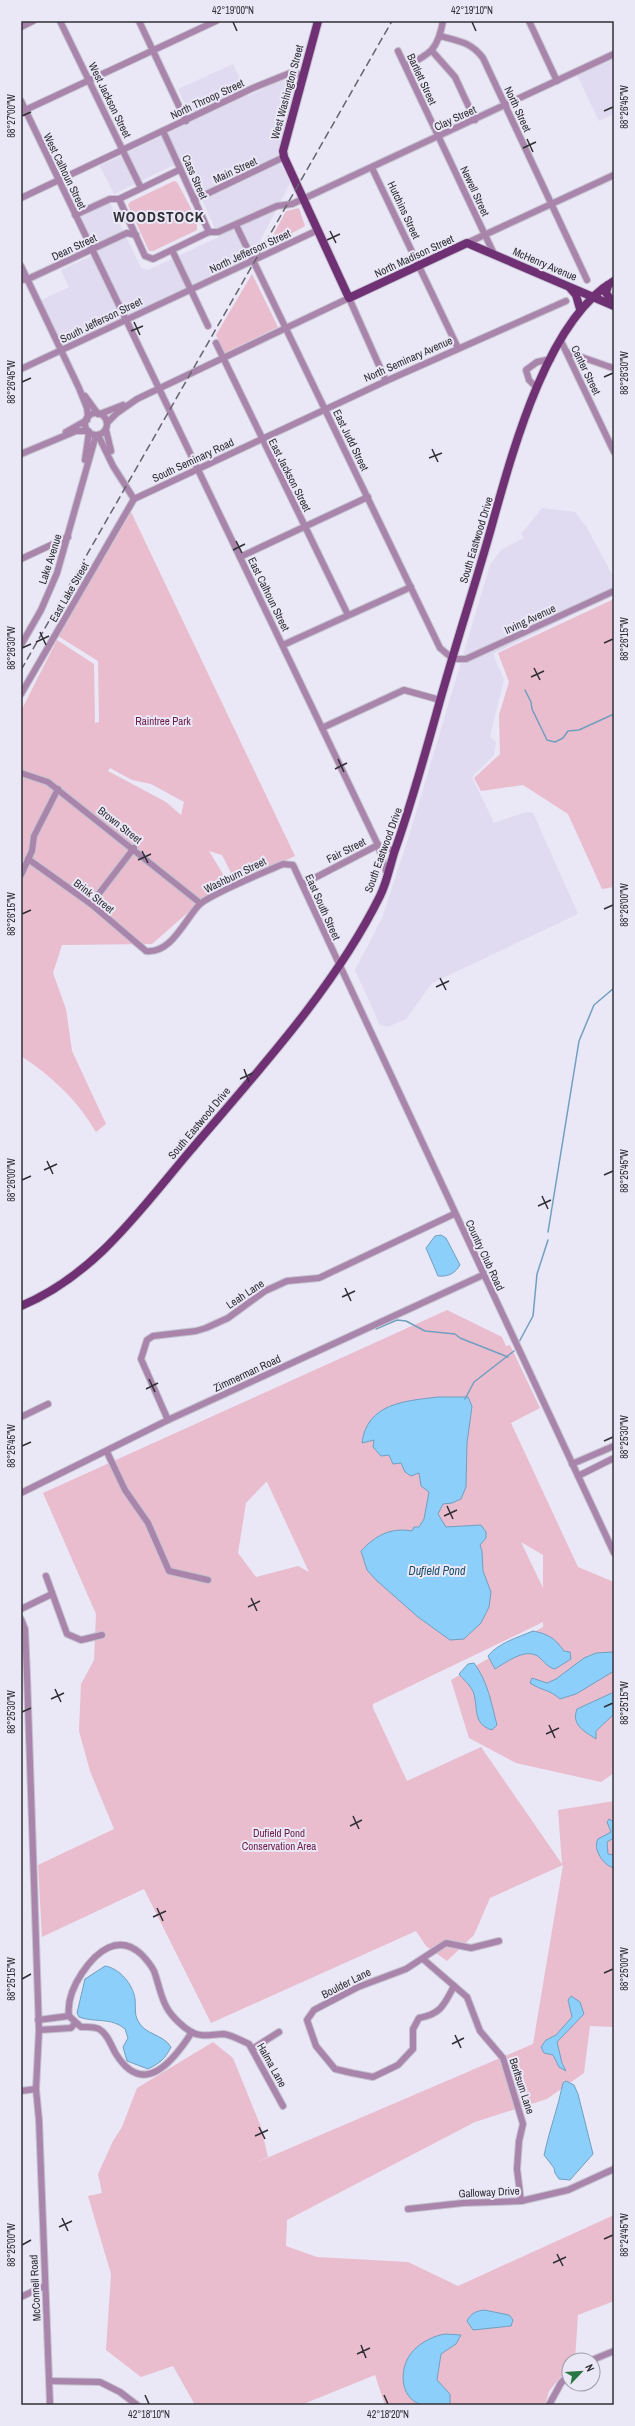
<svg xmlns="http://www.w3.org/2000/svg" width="635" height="2426" viewBox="0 0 635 2426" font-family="'Archivo Narrow',sans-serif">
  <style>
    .built { fill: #e0dbf1 }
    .green { fill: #e9bdce; fill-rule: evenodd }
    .water { fill: #8ccffb; stroke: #709fc0 }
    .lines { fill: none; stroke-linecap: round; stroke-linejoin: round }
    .stream { stroke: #709fc0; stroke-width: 1.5 }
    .minor-casing { stroke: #c5c2cf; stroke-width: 8 }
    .major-casing { stroke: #c5c2cf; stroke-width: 10 }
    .minor { stroke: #a985ab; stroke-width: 6 }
    .major { stroke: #6f3074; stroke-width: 8 }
    .rail { stroke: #65636c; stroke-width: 1.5; stroke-dasharray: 8 4; stroke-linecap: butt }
    .ticks { fill: none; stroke: #302f35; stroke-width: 1.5 }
    .labels { text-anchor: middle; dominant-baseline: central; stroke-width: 4; stroke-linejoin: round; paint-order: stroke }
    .street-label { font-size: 11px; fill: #302f35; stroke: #eae7f6 }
    .park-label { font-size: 11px; fill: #6e1d47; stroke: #eae7f6 }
    .water-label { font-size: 12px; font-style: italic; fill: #1b4e6b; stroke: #eae7f6 }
    .district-label { font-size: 15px; font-weight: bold; letter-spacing: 1px; fill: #302f35; stroke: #eae7f6 }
    .neatline { fill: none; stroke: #302f35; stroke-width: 1.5 }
    .ticks-label { font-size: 10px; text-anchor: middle; fill: #302f35 }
  </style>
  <rect width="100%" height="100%" fill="#eae7f6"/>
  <g class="built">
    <path d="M614 54V114L599 121 576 73Z"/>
    <path d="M233 64 248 96 286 78 295 87 277 156 290 183 253 255 62 346 41 300 69 287 61 270 98 253 81 216 110 203 141 268 148 270 219 237 184 160 114 194 100 166 193 121 178 89Z"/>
    <path d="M542 508 575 512 586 526 614 578V594L493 654 504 680 490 736 496 742 494 755 472 777 494 823 526 812 533 813 578 914 432 983 406 1019 388 1027 380 1025 355 970 382 918 409 836 490 565 501 550 524 538 521 534Z"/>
  </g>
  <g class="green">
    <path d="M174 181 177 182C182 192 199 220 197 230L153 251H149L128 205 130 202Z"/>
    <path d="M299 208 305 226 267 247 286 211Z"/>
    <path d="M252 274 278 327 225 353 216 335Z"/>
    <path d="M131 512 295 856 236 883 222 855 209 851 226 879 152 944 62 945 53 973 66 1009 72 1051 106 1124 96 1132C78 1101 52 1076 21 1056V711L57 640 94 664 95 723 99 722 98 661 58 636ZM110 768 132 780 151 784 184 802 181 815 166 802 108 771Z"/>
    <path d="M614 599V887L602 889 568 814 523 785 481 791 474 778 500 754 499 715 509 682 498 653Z"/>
    <path d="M447 1310 502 1337 506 1346 510 1345 540 1408 511 1423 578 1567 614 1582V1773L601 1782 516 1763 469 1738 451 1680 543 1627V1622L373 1704V1708L407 1781 481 1747 562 1864 558 1810 614 1801V2027L590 2026 584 2073 547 2099 475 2122 287 2220 286 2246 317 2257 408 2262 458 2286 614 2215V2301L578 2315 575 2360H569V2367L549 2391 545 2405H385L375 2375 301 2405H195L173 2366 141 2377 106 2350 111 2274 88 2196 102 2193 98 2174 113 2141 122 2127 137 2088 213 2042 233 2058 261 2127 268 2157 253 2164 533 2044 563 1865 490 1898 474 1935 447 1961 426 1946 416 1931 211 2023 144 1889 42 1937 38 1865 114 1829 90 1771 79 1731 81 1684 94 1660 96 1614 43 1493ZM266 1482H267L309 1572 298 1566 256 1577 238 1553 246 1503ZM521 1542 543 1555V1588Z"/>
  </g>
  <g class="water">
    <path d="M441 1235 446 1238 460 1265C455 1273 449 1277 438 1276L426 1248 435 1236Z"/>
    <path d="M438 1397H468L472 1406 467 1443 466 1487 461 1499 452 1503 443 1504 438 1514 446 1527 481 1525 486 1532V1538L480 1545 482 1551 483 1571 491 1592 489 1607 481 1623 464 1639 450 1640 418 1617 376 1580 367 1570 361 1551C375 1536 390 1527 412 1531L414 1527H419L424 1519 429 1492 421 1486 419 1473 411 1476 405 1472 401 1463 393 1464 389 1455 381 1456 373 1447 374 1440 362 1443C367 1403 405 1401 438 1397Z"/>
    <path d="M533 1631C548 1634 555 1638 564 1651L570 1652 571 1659 555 1669C549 1668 545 1663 540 1658 527 1646 507 1662 495 1669L488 1656C498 1643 519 1637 533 1631Z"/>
    <path d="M612 1652 614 1655V1671L576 1694 560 1699C549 1689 542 1691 530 1683L532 1678 547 1683 556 1679 584 1658 596 1653Z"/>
    <path d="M474 1663C488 1682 491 1702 497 1725L492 1730C473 1724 478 1710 474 1694 472 1687 464 1680 459 1674L468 1664Z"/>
    <path d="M614 1692V1714L596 1731V1739C584 1731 571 1725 577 1709Z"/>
    <path d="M609 1819 614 1822V1838L607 1842 608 1854 614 1855V1868C604 1866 592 1849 598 1839L611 1832 607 1822Z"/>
    <path d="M105 1966C119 1968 133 1984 135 1999 136 2006 134 2014 138 2021 145 2035 163 2034 171 2047 165 2059 160 2063 148 2069L127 2061 123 2047 128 2038 125 2029C111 2017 96 2023 79 2017L77 2013 85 1979Z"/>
    <path d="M571 1996 580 2002 584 2014 557 2042 562 2063 566 2071 559 2067 553 2055 544 2053 541 2047 546 2040 556 2035 572 2017 568 2000Z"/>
    <path d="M566 2081 574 2085 578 2094 593 2154 570 2180 559 2179 555 2173 554 2168 544 2155C549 2131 558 2108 563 2083Z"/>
    <path d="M484 2310 509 2315 513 2320 511 2326 473 2330 467 2321C470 2314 476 2311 484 2310Z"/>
    <path d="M446 2334 461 2335 456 2344 441 2354 437 2380 450 2394V2405C441 2405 430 2407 422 2405 398 2398 399 2366 413 2351 421 2342 435 2335 446 2334Z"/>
  </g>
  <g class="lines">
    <g class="stream">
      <path d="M525 690 531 702 532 709 547 740 555 742 563 738 568 731 579 730 614 714"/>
      <path d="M548 1232 579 1041 594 1005 614 988"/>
      <path d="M376 1329 397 1320 406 1321 425 1331 455 1334 460 1338 508 1357"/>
      <path d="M519 1342 533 1316 537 1274 548 1240"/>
      <path d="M465 1399 474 1382 514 1351"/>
    </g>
    <g class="minor-casing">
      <g id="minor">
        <path d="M60 21 141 188"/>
        <path d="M139 21 186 121"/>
        <path d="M529 21 557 81"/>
        <path d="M21 27 33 21"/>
        <path d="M440 36C459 41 471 42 483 58L587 280"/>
        <path d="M398 51 494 254"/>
        <path d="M432 51 455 77 475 120"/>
        <path d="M406 66C431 54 438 49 443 21"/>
        <path d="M21 101 322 728 378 845 387 874"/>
        <path d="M21 112 216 21"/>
        <path d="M163 131 209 232"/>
        <path d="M372 168 458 348"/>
        <path d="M21 198 253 88 290 73 303 75"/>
        <path d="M119 199 145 256 153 259 209 232"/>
        <path d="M194 200 284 157"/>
        <path d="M75 215 110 199H119L179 170"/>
        <path d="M236 225 440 648 453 659H466L614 591"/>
        <path d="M209 232H218L277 206 292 204 303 199 614 54"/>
        <path d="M467 243 614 175"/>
        <path d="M172 250 208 326"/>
        <path d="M21 266 79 388 87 408 88 417"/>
        <path d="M21 280 28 279 127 233 136 235"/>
        <path d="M561 341 614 452"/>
        <path d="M216 343 348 615"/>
        <path d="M567 352 613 368"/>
        <path d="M21 369 318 230"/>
        <path d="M537 388 529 380 526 370 537 362 551 359"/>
        <path d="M85 396 98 414"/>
        <circle cx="96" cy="424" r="11"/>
        <path d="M100 414 123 405"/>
        <path d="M107 423 117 413 137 399 349 298 386 381"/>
        <path d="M106 430 111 451"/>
        <path d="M66 432 87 420"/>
        <path d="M98 435 113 466 134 499"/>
        <path d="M21 454 76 431H88"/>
        <path d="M85 460 89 432"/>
        <path d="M134 499 386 381 566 301"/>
        <path d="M240 557 368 497"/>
        <path d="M21 559 68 537"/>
        <path d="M21 645 41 610 57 573 96 435"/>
        <path d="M283 645 411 587"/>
        <path d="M21 694 134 499"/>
        <path d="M322 728 404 690 440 700"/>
        <path d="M21 773 48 782 200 903"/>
        <path d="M378 845 395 851"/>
        <path d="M28 859 91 904 146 951C171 954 184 921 199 905 208 895 267 871 283 864L293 865 614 1553"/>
        <path d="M21 875 32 851 34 836 58 789"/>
        <path d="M303 884 378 845"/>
        <path d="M91 904 134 848"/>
        <path d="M21 1417 48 1404"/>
        <path d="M168 1420 141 1359 147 1340 153 1336 196 1331 206 1328 228 1318 265 1291 287 1281 319 1278 454 1214"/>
        <path d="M107 1452 125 1490 148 1523 169 1571 208 1580"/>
        <path d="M572 1464 614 1446"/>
        <path d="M578 1476 614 1458"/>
        <path d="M21 1493 168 1420 483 1275"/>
        <path d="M46 1576 67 1634 81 1640 102 1635"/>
        <path d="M21 1609 52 1594"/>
        <path d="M21 1619 25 1629 27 1675 39 2030 36 2089 39 2120 50 2405"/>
        <path d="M423 1959 467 1997 480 2031 503 2058 523 2124 519 2141 517 2169 521 2201"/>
        <path d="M454 1986C444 2005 441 2014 419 2018L413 2029V2049L398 2065 373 2077 352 2073 335 2069 316 2046 307 2020 314 2010 358 1987 406 1969 446 1943 471 1948 499 1941"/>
        <path d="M69 2016C67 2001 74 1985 82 1973 96 1952 118 1933 141 1954 146 1959 151 1965 154 1971 159 1984 160 1996 167 2008 172 2017 183 2027 191 2032 202 2038 212 2034 224 2034 232 2035 242 2041 249 2044L283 2106"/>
        <path d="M69 2016 81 2027C87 2027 93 2026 99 2029 108 2034 111 2046 116 2054 144 2099 174 2060 192 2032"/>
        <path d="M38 2020 69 2016"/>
        <path d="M39 2030 71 2028 75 2023"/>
        <path d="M252 2049 279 2032"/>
        <path d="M21 2091 36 2089"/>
        <path d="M408 2209 463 2203 521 2201 568 2190 614 2169"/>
        <path d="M21 2297 44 2286"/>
        <path d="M592 2360 614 2351"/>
        <path d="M50 2381 100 2382 120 2392 137 2405"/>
        <path d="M549 2405 561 2383 569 2374"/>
      </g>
    </g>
    <g class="major-casing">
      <g id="major">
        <path d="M318 21 283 151 284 157 349 298 467 243 614 306"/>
        <path d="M608 285 606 293 614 304"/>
        <path d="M570 288 576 295 580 309"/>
        <path d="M21 1306C95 1275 140 1210 190 1151 257 1072 334 989 380 896 387 882 390 865 395 850 411 805 423 761 436 715 452 656 471 598 488 539 509 465 544 321 614 281"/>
      </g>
    </g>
    <use href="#minor" class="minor"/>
    <use href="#major" class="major"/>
    <path class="rail" d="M21 670 392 21"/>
  </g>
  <path class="ticks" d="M233 22 237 31M472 22 476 31M604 111 613 107M22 116 31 112M527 139 533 152M523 148 536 142M330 231 336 243M327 240 340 234M134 322 140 335M131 331 143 326M604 377 613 373M22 382 31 378M432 449 438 462M429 458 442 453M236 541 242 553M233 550 245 544M40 632 46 645M36 642 49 636M604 643 613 639M22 648 31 644M534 668 540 680M531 677 544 671M338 759 344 772M335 769 347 763M142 851 148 863M138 860 151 854M604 909 613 905M22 914 31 910M440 978 446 990M436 987 449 981M244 1069 249 1082M240 1079 253 1073M47 1161 53 1174M44 1170 57 1164M604 1175 613 1171M22 1180 31 1176M542 1196 548 1209M538 1206 551 1200M345 1288 351 1301M342 1297 355 1291M149 1379 155 1392M146 1389 158 1383M604 1441 613 1437M22 1446 31 1442M447 1506 453 1519M444 1516 457 1510M251 1598 257 1611M248 1607 260 1601M55 1689 61 1702M51 1699 64 1693M604 1707 613 1703M22 1712 31 1708M549 1725 555 1738M546 1734 559 1728M353 1816 359 1829M350 1826 362 1820M157 1908 163 1921M153 1917 166 1911M604 1973 613 1969M22 1979 31 1974M455 2035 461 2048M452 2044 464 2038M259 2127 265 2139M255 2136 268 2130M62 2218 68 2231M59 2227 72 2221M604 2239 613 2235M22 2245 31 2240M557 2254 563 2266M553 2263 566 2257M361 2345 366 2358M357 2354 370 2348M145 2395 149 2404M384 2395 388 2404"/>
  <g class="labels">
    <g class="street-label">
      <text transform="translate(422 79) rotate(65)">Bartlett Street</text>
      <text transform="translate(287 92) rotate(-75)">West Washington Street</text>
      <text transform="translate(207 99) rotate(-25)">North Throop Street</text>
      <text transform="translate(110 100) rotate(64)">West Jackson Street</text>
      <text transform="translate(518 109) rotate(65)">North Street</text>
      <text transform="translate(455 118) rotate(-25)">Clay Street</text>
      <text transform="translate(235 170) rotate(-25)">Main Street</text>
      <text transform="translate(65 171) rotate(64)">West Calhoun Street</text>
      <text transform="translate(195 177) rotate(66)">Cass Street</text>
      <text transform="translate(475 191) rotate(65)">Newell Street</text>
      <text transform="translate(404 210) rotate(65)">Hutchins Street</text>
      <text transform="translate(74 247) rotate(-25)">Dean Street</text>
      <text transform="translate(250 251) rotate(-25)">North Jefferson Street</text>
      <text transform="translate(414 256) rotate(-25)">North Madison Street</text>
      <text transform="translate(545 264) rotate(23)">McHenry Avenue</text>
      <text transform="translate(101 320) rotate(-26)">South Jefferson Street</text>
      <text transform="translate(408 359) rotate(-24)">North Seminary Avenue</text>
      <text transform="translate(586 370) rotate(64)">Center Street</text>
      <text transform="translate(351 440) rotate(64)">East Judd Street</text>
      <text transform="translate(193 460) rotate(-25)">South Seminary Road</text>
      <text transform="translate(290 475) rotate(63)">East Jackson Street</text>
      <text transform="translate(476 540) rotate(-73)">South Eastwood Drive</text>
      <text transform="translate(50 559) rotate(-72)">Lake Avenue</text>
      <text transform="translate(69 592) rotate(-60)">East Lake Street</text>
      <text transform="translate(269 594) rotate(64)">East Calhoun Street</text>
      <text transform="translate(530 619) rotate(-25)">Irving Avenue</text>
      <text transform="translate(120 825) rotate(38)">Brown Street</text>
      <text transform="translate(346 850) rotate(-27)">Fair Street</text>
      <text transform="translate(383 850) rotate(-70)">South Eastwood Drive</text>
      <text transform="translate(235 875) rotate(-26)">Washburn Street</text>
      <text transform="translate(94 896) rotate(38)">Brink Street</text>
      <text transform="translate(323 907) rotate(66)">East South Street</text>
      <text transform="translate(199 1123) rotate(-50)">South Eastwood Drive</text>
      <text transform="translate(485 1255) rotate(65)">Country Club Road</text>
      <text transform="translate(245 1294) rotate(-34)">Leah Lane</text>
      <text transform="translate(247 1373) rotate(-25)">Zimmerman Road</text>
      <text transform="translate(346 1983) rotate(-27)">Boulder Lane</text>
      <text transform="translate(272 2065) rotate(61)">Halma Lane</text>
      <text transform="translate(522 2086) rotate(72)">Berltsum Lane</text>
      <text transform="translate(489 2192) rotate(-3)">Galloway Drive</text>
      <text transform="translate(35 2288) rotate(-93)">McConnell Road</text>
    </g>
    <g class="park-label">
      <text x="163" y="721">Raintree Park</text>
      <text x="279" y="1833">Dufield Pond<tspan x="279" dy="13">Conservation Area</tspan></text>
    </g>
    <g class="water-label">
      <text x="437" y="1571">Dufield Pond</text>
    </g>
    <g class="district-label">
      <text x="159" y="216">WOODSTOCK</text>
    </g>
  </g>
  <rect width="635" height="2426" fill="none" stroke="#eae7f6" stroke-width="44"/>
  <g transform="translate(581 2372) rotate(65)"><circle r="19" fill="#eae7f6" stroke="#a09da9"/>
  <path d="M0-3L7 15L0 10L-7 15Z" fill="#2a7644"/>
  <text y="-6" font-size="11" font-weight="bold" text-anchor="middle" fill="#302f35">N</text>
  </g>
  <rect x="22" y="22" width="591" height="2382" class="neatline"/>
  <g class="ticks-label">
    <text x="233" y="14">42°19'00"N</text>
    <text x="472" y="14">42°19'10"N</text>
    <text transform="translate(624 107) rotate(-90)" y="4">88°26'45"W</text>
    <text transform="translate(11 116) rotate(-90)" y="4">88°27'00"W</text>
    <text transform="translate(624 373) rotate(-90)" y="4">88°26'30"W</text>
    <text transform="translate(11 382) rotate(-90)" y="4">88°26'45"W</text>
    <text transform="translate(624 639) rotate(-90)" y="4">88°26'15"W</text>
    <text transform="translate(11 648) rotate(-90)" y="4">88°26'30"W</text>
    <text transform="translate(624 905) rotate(-90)" y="4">88°26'00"W</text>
    <text transform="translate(11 914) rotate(-90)" y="4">88°26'15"W</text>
    <text transform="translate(624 1171) rotate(-90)" y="4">88°25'45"W</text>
    <text transform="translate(11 1180) rotate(-90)" y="4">88°26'00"W</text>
    <text transform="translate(624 1437) rotate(-90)" y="4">88°25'30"W</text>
    <text transform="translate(11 1446) rotate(-90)" y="4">88°25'45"W</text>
    <text transform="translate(624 1703) rotate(-90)" y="4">88°25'15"W</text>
    <text transform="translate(11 1712) rotate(-90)" y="4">88°25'30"W</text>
    <text transform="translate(624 1969) rotate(-90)" y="4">88°25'00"W</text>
    <text transform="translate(11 1979) rotate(-90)" y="4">88°25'15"W</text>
    <text transform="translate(624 2235) rotate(-90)" y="4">88°24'45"W</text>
    <text transform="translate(11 2245) rotate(-90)" y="4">88°25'00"W</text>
    <text x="149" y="2418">42°18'10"N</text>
    <text x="388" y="2418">42°18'20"N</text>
  </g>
</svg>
